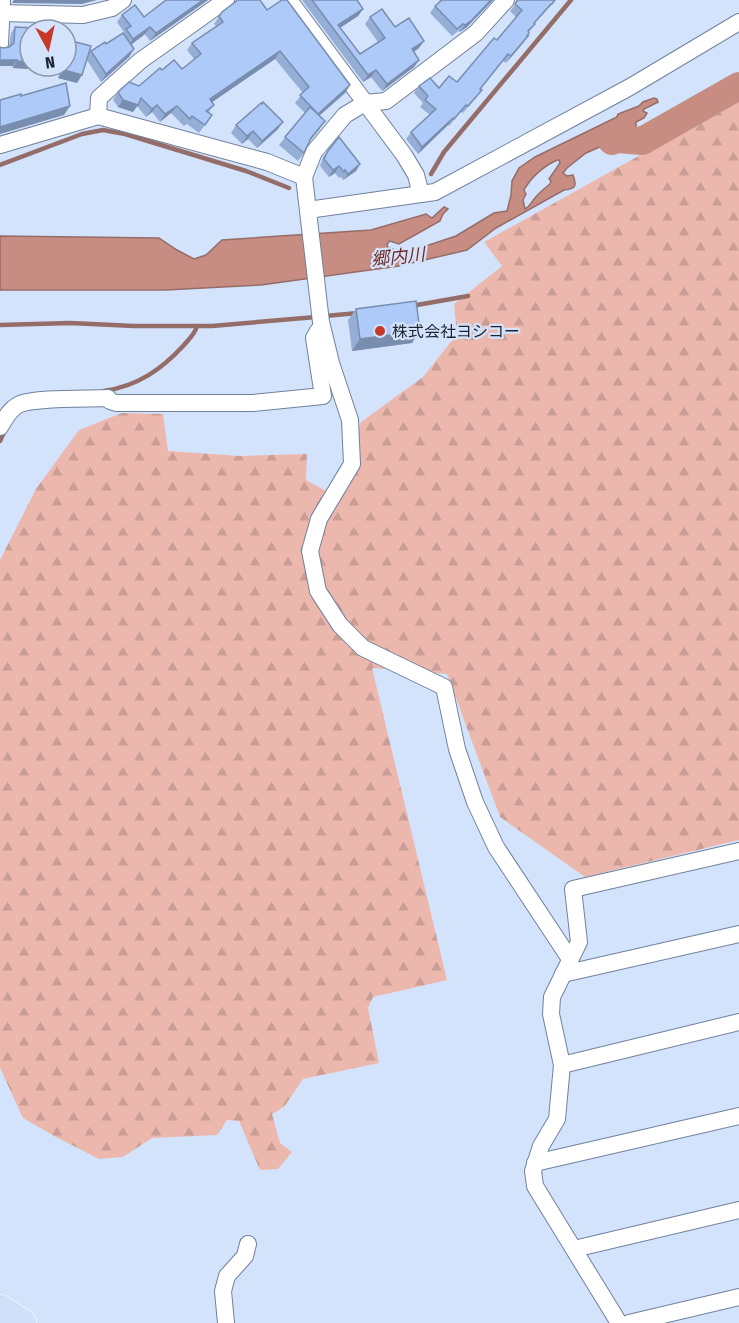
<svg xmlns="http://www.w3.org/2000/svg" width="739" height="1323" viewBox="0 0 739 1323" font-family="'Fira Sans Condensed','Noto Sans JP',sans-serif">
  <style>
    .forest { fill: url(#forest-firs) }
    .water { fill: #c78c82; stroke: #946d69; stroke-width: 1.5; fill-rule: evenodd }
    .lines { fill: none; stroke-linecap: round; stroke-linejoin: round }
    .stream { stroke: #946d69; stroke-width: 4.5 }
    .river { stroke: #c78c82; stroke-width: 28 }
    .minor-casing { stroke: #70819d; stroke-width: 18 }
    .primary-casing { stroke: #fff; stroke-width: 28 }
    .minor { stroke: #fff; stroke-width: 16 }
    .primary { stroke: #d1e0fa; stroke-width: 27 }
    .wall { fill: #95aed6 }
    .shaded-wall { fill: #798dae }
    .building { fill: #adcaf9; stroke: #798dae; stroke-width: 1.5 }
    .poi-dot { fill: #c63928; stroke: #d4e3fc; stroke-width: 2 }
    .labels { text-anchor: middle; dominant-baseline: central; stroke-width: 4.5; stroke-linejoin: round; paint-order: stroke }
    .poi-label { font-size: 16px; fill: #1d242f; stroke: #d4e3fc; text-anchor: start }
    .water-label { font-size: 18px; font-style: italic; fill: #742c21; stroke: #d4e3fc }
  </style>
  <defs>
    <pattern id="forest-firs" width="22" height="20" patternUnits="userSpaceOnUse" patternTransform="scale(1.5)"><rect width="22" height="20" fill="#ecb8ae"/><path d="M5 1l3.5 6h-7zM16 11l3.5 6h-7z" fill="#ca9e96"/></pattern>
  </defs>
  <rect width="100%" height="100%" fill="#d4e3fc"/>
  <path class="forest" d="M739 100V840L585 877 500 817 447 674 372 668 447 980 373 997 368 1008 379 1063 303 1079 284 1107 272 1114 280 1143 292 1152 278 1169 260 1170 239 1121 227 1120 217 1135 152 1138 123 1157 99 1159 54 1136 23 1118 0 1068V560L36 489 79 430 122 413 163 414 168 451 240 456 307 454 306 480 341 499 360 463 357 433 361 422 423 377 457 334 454 304 502 266 484 242Z"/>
  <path class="water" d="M654 98 657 99 658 102 644 109 643 111 647 113 644 118 636 122V133L651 137 636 147 627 143 602 146 586 153 567 168 563 173 567 176 573 175C577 186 576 189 564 190L496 228 467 250 399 266 261 285 166 290H0V236L159 238 177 250 194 259 206 255 222 240 371 230 426 214 432 218 444 207 448 209 443 214 440 221 399 244 390 241 387 244 388 248 393 249 395 253 414 250 456 236 494 213 507 211 511 195 512 181 519 168 535 157 617 117 618 114 639 106 643 102ZM557 160H559L560 163 549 179 551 181 550 184C547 186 538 194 535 198 531 202 531 206 525 209L523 200 526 194 524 190C531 177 544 166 557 160Z"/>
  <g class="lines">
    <g class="stream">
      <path d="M0 165 82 134 103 130 125 134 246 171 289 188"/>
      <path d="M431 174 444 152 571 0"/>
      <path d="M411 306 468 296"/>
      <path d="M325 316 358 313"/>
      <path d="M0 325 70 323 134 326H212L316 317"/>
      <path d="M104 391C138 386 162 369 184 345 189 339 195 334 197 326"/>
      <path d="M0 441 5 430"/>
    </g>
    <path class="river" d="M612 141 618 139 642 141 739 86"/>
    <g class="minor-casing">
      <g id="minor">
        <path d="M289 0 404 155 416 175 421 194"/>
        <path d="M1 13 83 15 112 8 123 0"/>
        <path d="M0 44 2 0"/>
        <path d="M98 116 99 98 140 61 226 0"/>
        <path d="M0 145 98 116 267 162 304 177 321 322 331 363 350 420 352 464 319 519 310 551 318 591 340 625 363 648 444 687 457 749 475 802 496 847 570 959"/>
        <path d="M304 177 314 152 345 115 365 103 386 101 476 33 506 0"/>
        <path d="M308 210 435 192 630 87 739 22"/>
        <path d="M0 427C5 419 9 410 18 405 32 397 89 399 108 398L110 401 116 403H253L323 396 314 338 318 331"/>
        <path d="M563 974 739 934"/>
        <path d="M562 1065 739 1022"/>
        <path d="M535 1163 739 1116"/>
        <path d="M574 1249 739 1210"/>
        <path d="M226 1323 223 1291 227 1276 245 1256 248 1244"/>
        <path d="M619 1323 535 1186 533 1171 541 1146 557 1119 562 1065 551 1014 552 997 579 942 573 889 739 851"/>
        <path d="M629 1323 739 1297"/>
      </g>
    </g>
    <g class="primary-casing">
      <path id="primary" d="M0 1308 23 1323"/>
    </g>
    <use href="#minor" class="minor"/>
    <use href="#primary" class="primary"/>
  </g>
  <g class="wall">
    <path d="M208 0 150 41 145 34 131 45 134 49 129 57 101 82 87 60 77 83 58 78 62 66H66V52L67 49 72 41 88 54 91 51 106 44 123 33 124 32 117 22 122 15 144 17Z"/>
    <path d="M236 0H260L267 10 350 85 345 93 319 116 320 129 310 141 304 153 298 161 279 145 305 113 295 103 303 93 275 59 212 102 214 105 209 112 212 115 199 133 187 124 184 126 171 113 160 122 152 112 146 117 137 106 133 112 118 107 113 100 118 92 139 86 162 70 182 69 194 59 187 50 192 43 216 26 214 24 222 12 236 2Z"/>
    <path d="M302 0H357L363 9 358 16 340 28 360 54 378 42 365 24 370 17 395 27 419 48 414 52 419 60 414 67 382 91 371 77 363 82Z"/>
    <path d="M439 0H493L467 27 460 32 458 31 452 36 430 13 435 6 440 2Z"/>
    <path d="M516 0H556L534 24 529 32 527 36H528L523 43 506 63 503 61 480 89 482 90 463 113 461 112 449 126 448 125 418 154 406 139 411 132 430 115 420 107 423 103 414 93 419 86 439 88 457 82 497 40 516 17 510 11 516 3Z"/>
    <path d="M15 27 29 69 13 68 3 48 9 47 11 33Z"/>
    <path d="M283 122 277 130 257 148 248 139 242 144 231 133 236 125Z"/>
    <path d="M328 151 360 164 356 171 343 180 341 177 339 178 335 173 329 177 320 166 323 157Z"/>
    <path d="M356 309 412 343 352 351 348 320Z"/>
  </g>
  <g class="shaded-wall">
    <path d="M14 0H97L82 4 12 3Z"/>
    <path d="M203 0H208L150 41 156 33Z"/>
    <path d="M491 0H493L467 27 460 32 465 25Z"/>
    <path d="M363 9 358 16 335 31 338 25Z"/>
    <path d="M150 27 145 34 128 47 133 39Z"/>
    <path d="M528 36 523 43 506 63 511 56Z"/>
    <path d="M424 41 419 48 407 56 412 49Z"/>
    <path d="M134 49 129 57 101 82 106 74Z"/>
    <path d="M280 51 275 59 205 107 210 99Z"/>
    <path d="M0 60H17L13 66H0Z"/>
    <path d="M419 60 414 67 382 91 387 84Z"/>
    <path d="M17 61 30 62V66H31L29 69 13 68Z"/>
    <path d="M64 70 82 75 77 83 58 78Z"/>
    <path d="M376 70 371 77 363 82 368 75Z"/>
    <path d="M350 85 345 93 312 122 318 114Z"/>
    <path d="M123 100 138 105 133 112 118 107Z"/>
    <path d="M157 105 152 112 146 117 152 109Z"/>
    <path d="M70 106 64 115 0 134V127Z"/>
    <path d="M177 106 171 113 160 122 165 114Z"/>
    <path d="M453 118 448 125 418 154 422 147Z"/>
    <path d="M283 122 277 130 257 148 262 141Z"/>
    <path d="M253 131 248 139 242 144 247 136Z"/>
    <path d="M360 164 356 171 343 180 348 174Z"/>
    <path d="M339 166 335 173 329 177 333 170Z"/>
    <path d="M420 331 412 343 352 351 360 339Z"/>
  </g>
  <g class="building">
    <path d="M166 0H203L156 33 150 27 133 39 126 29 131 26 122 15 135 5 144 17Z"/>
    <path d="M238 0H260L267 10 282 0H287L350 85 318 114 300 95 309 87 280 51 210 99 214 105 206 111 212 115 205 125 192 116 190 119 177 106 165 114 157 105 152 109 141 98 138 105 123 100 118 92 129 82 139 86 160 68 162 70 174 60 182 69 201 54 192 43 223 22 219 16 222 12Z"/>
    <path d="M312 0H357L363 9 338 25 360 54 385 38 370 17 382 9 395 27 409 18 424 41 412 49 419 60 387 84 376 70 368 75Z"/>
    <path d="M442 0H491L472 20 465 25 463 24 457 29 435 6Z"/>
    <path d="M518 0H555L552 4H551L534 23 535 24 528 31 529 33 527 36H528L511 56 508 54 480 89 482 90 468 106 466 105 454 119 453 118 422 147 411 132 436 109 425 100 428 96 419 86 430 78 439 88 449 76 457 82 494 38 497 40 522 10 515 4Z"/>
    <path d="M15 27 36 28V30H30V62L17 61V60H0V47L3 48 9 47 14 43Z"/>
    <path d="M123 33 134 49 106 74 91 51 105 42 106 44Z"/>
    <path d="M72 41 91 46 82 75 64 70 65 66H66V62Z"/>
    <path d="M66 83 70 106 0 127V100L21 94V96Z"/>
    <path d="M263 102 283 122 262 141 253 131 247 136 236 125 261 103 262 104Z"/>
    <path d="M310 107 325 121 311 138 304 153 285 137Z"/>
    <path d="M339 137 360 164 348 174 345 170 344 172 339 166 333 170 324 159 328 151Z"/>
    <path d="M416 301 420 331 360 339 356 309Z"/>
  </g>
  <circle class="poi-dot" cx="380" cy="331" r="6"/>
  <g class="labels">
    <g class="poi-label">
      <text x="392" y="331">株式会社ヨシコー</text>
    </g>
    <g class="water-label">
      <text transform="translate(398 257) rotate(-6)">郷内川</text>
    </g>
  </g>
  <g transform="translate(48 48) rotate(172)"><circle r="28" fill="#d4e3fc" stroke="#8b97aa" stroke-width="1.5"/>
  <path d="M0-4.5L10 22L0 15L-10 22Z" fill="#c63928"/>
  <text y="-9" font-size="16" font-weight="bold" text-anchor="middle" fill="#1d242f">N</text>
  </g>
</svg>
